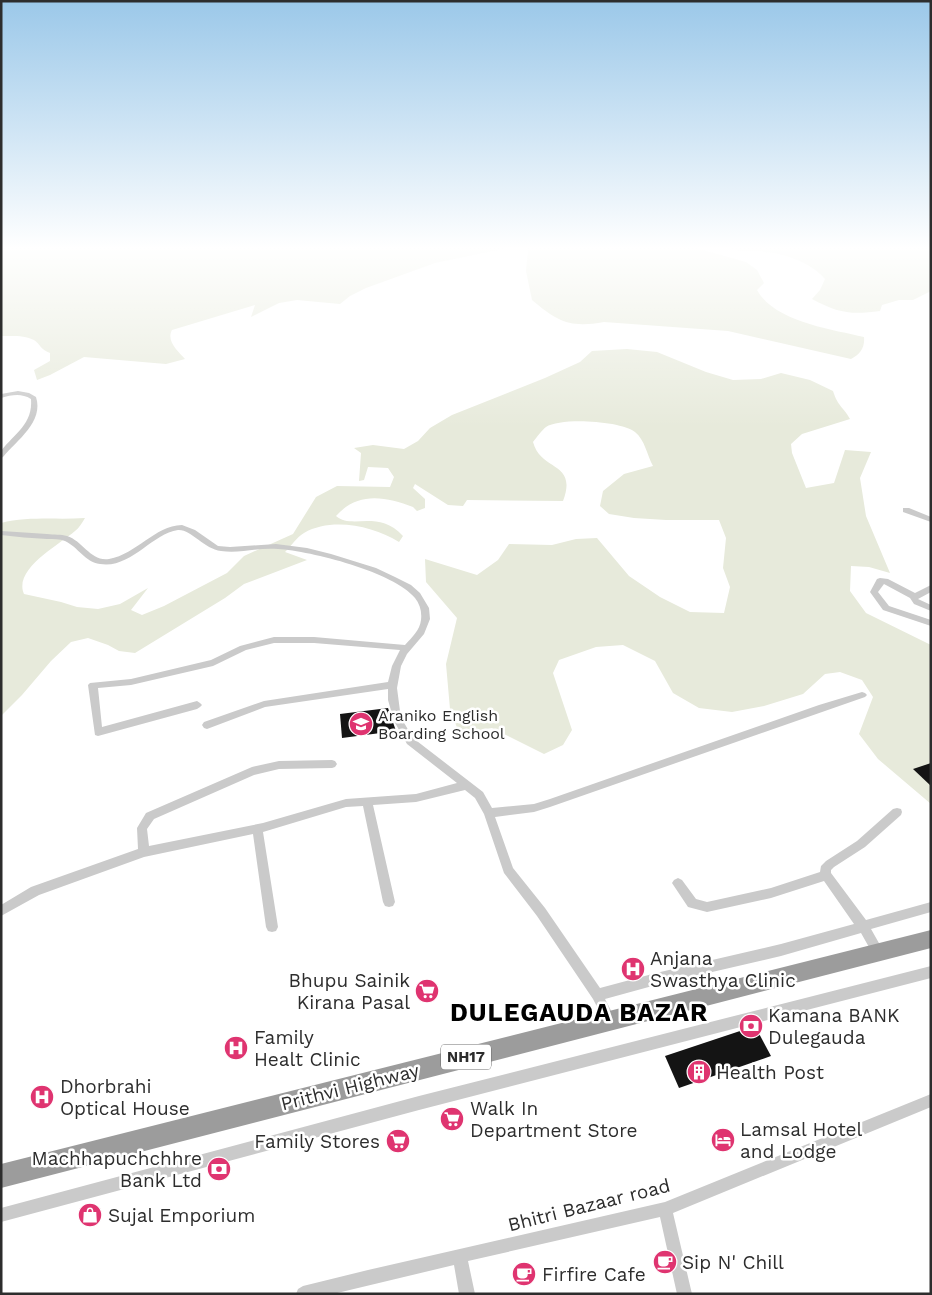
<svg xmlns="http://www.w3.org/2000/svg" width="932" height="1295" viewBox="0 0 932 1295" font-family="'Work Sans',sans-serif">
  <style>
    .green { fill: #e7eadb }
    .building { fill: #141414 }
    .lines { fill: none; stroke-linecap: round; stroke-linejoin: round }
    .minor { fill: #cacaca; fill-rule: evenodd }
    .trunk { fill: #9c9c9c; fill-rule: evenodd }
    .labels { text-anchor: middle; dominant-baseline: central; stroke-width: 5; stroke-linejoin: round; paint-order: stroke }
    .shield { fill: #fff; stroke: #6c6c6c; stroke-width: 1 }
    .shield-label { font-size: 15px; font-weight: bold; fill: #2d2d2d }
    .poi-label { font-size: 16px; fill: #2d2d2d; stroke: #fff; text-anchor: start }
    .near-poi-label { font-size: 19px; fill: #2d2d2d; stroke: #fff; text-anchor: start }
    .near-street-label { font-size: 19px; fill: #2d2d2d; stroke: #fff }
    .near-district-label { font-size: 25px; font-weight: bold; letter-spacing: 1px; fill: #000; stroke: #fff }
  </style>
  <rect width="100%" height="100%" fill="#fff"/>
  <g class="green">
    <path d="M1 246H517L435 263 366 288 350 296 340 304 297 300 279 303 251 317 255 305 172 330C166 341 178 351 185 359L166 364 84 357 50 375 37 380 34 370 50 361V353C40 349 41 345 34 340 25 335 12 336 1 336Z"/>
    <path d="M524 246H689L746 262 757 270 764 283 757 290C775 322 831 329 864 337 865 348 860 354 851 359L728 331 604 322C570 328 558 322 532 300L526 271 528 251Z"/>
    <path d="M727 246H931V291L913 300H899L882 305 880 311C851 315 838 313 812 299L820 290 825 279C813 264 785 253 765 252 752 250 737 254 727 246Z"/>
    <path d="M627 349 657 352 706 372 733 380 761 379 781 373 810 380 833 391C838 407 843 406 850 419L802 434 791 444 792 453 806 488 834 483 845 450 871 452 860 478 866 516 890 573 869 567 851 566 850 591 866 613 931 645V804L878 759 859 734 873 697 862 680 840 672 825 674 803 694 764 706 732 712 699 708 673 693 655 661 623 645 596 647 559 660 553 673 572 730 563 745 544 754 492 728 459 733 450 709 446 664 457 618 426 582 425 559 477 575 498 560 509 544 552 545 576 539 597 538 629 576 660 597 690 612 724 613 730 587 723 568 726 538 719 520H666L634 518 609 514 600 506 603 491 624 474 653 466C647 455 645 440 635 432 621 421 561 417 546 427 542 430 537 437 533 442 541 472 578 461 563 501L467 500 463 506 448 505 415 484 413 488 425 499V508L417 511 413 507C386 497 358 491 336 516 352 530 378 509 403 536L399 542C373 526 332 517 304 533 297 537 291 546 285 552L307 560 244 584 225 598 135 653 119 651 108 645 88 638 71 642 51 661 22 695 1 716V523C29 516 57 520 85 518 82 523 79 528 75 531 59 545 13 569 24 594L61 602 77 607 98 609 120 604 148 588 131 610 142 615 164 606 227 573 244 556 293 534 316 497 337 486 390 487 394 477 388 468 368 467 364 480 359 481 361 453 354 448 373 445 404 449 418 441 430 428 452 415 545 378 580 362 592 351Z"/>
  </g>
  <g class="building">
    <path d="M388 708 396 731 342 738 340 714Z"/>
    <path d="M931 763V786L913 769Z"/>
    <path d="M755 1026 771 1056 679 1088 665 1056Z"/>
  </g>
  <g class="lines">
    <g class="minor">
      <path d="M18 391 29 393 36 397C44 422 17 440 3 457L1 458V451C15 433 33 424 31 399 21 393 12 395 1 398V394Z"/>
      <path d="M903 508H909L931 517V522L903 512Z"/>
      <path d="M182 525 195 530 218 546 230 547 276 544 307 548 331 554 376 568 395 577 411 585 420 593 429 608 430 619 424 634 407 654 401 666 397 688 400 711 403 721 413 738 483 792 492 808 534 804 550 799 819 705 862 692 865 693 867 695 865 697 550 807 534 812 495 817 513 868 545 908 600 988 656 973 781 944 854 924 824 881 771 898 707 912 688 907 672 883 674 880 678 878 682 880 696 899 707 902 771 888 820 872 821 866 826 861 857 841 893 809 897 808 901 809 902 812 901 815 865 847 834 867 831 870V873L866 920 931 902V912L871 929 884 952 882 956 878 958 874 956 861 933 781 956 656 985 605 999 616 1020 614 1024 610 1026 606 1024 593 999 537 916 504 873 484 814 475 798 465 790 416 802 373 805 395 902 393 906 389 907 385 906 383 902 363 806 346 807 263 832 278 927 276 931 272 932 268 931 266 927 253 834 144 857 39 895 1 916V905L31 887 138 849 137 828 146 813 252 767 279 761 332 760 335 761 337 764 335 767 332 768 279 769 254 775 154 819 147 829 149 846 263 823 346 799 416 794 457 783 407 744 394 721 388 700V689L265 707 207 729 204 728 202 725 204 722 264 701 388 682 392 666 400 650 314 643H274L246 650 213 666 131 685 98 688 102 727 197 701 200 703 202 705 200 707 197 709 98 736 95 735 88 685 90 683 131 679 211 660 240 646 274 637H314L405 645C412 637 420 630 421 620 422 612 420 604 415 598 394 572 311 551 278 549 259 547 240 554 221 551 204 549 191 529 178 530 151 534 131 569 100 564 85 562 78 547 65 541 60 539 53 539 47 539 32 538 16 537 1 535V531C17 532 32 533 47 534 54 535 61 534 67 536 83 541 91 562 109 559 137 554 154 526 182 525Z"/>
      <path d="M880 578 888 579 915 593 931 585V592L918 599 931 605V611L914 604 910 598 884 584 878 592 889 606 931 620V626L883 610 870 592 877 579Z"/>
      <path d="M931 966V978L419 1110 1 1222V1208L419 1096Z"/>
      <path d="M931 1094V1107L673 1213 692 1294H677L660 1217 468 1261 475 1294H459L454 1265 333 1294H296L298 1289 303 1286 368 1270 665 1202Z"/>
    </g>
    <path class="trunk" d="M931 930V948L1 1188V1164Z"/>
  </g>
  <linearGradient id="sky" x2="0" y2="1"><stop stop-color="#9bc8e9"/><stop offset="0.58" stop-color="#fff"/><stop offset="1" stop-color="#fff" stop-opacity="0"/></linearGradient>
  <rect width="932" height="427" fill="url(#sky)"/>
  <defs>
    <g id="school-disc" transform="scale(1.25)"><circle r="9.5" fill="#df3470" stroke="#fff"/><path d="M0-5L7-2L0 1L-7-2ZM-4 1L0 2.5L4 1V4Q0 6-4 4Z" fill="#fff"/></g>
    <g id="hospital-disc" transform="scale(1.25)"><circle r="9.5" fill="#df3470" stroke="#fff"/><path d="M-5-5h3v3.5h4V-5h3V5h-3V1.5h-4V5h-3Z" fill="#fff"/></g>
    <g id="supermarket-disc" transform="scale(1.25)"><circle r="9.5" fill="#df3470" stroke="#fff"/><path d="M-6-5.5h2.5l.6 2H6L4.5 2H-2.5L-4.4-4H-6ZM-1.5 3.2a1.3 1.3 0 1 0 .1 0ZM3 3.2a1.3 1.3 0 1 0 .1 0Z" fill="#fff"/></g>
    <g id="bank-disc" transform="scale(1.25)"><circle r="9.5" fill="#df3470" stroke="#fff"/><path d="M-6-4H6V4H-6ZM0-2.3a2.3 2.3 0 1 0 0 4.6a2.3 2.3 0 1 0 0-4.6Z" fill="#fff"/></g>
    <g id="building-disc" transform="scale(1.25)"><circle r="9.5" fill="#df3470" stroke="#fff"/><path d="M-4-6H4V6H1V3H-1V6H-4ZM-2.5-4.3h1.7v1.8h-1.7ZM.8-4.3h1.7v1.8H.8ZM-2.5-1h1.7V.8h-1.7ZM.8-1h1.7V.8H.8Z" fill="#fff"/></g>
    <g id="hotel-disc" transform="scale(1.25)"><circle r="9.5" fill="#df3470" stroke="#fff"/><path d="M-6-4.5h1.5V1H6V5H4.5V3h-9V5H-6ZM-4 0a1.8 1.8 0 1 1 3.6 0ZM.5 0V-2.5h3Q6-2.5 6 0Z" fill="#fff"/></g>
    <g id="shop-disc" transform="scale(1.25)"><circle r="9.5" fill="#df3470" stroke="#fff"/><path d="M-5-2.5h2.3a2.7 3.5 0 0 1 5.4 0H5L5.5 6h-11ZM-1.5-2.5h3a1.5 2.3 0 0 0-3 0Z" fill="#fff"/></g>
    <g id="cafe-disc" transform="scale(1.25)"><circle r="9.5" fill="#df3470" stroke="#fff"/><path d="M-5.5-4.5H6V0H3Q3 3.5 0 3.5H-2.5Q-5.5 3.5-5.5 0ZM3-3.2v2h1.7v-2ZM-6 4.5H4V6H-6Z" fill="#fff"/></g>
  </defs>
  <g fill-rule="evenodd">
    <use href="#school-disc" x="361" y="724"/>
    <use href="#hospital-disc" x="633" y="969"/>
    <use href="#supermarket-disc" x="427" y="991"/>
    <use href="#bank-disc" x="751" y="1026"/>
    <use href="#hospital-disc" x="236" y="1048"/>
    <use href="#building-disc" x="699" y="1072"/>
    <use href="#hospital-disc" x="42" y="1097"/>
    <use href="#supermarket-disc" x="452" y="1119"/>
    <use href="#hotel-disc" x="723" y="1140"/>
    <use href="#supermarket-disc" x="398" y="1141"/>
    <use href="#bank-disc" x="219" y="1169"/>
    <use href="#shop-disc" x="90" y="1215"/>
    <use href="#cafe-disc" x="665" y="1262"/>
    <use href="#cafe-disc" x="524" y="1274"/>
  </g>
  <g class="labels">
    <rect class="shield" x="441" y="1044.5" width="50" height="25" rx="4"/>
    <g class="shield-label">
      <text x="466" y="1057">NH17</text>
    </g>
    <g class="poi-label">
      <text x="378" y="715">Araniko English<tspan x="378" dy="18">Boarding School</tspan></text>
    </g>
    <g class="near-poi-label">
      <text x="650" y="958">Anjana<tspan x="650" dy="22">Swasthya Clinic</tspan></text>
      <text x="410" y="980" text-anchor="end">Bhupu Sainik<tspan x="410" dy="22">Kirana Pasal</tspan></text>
      <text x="768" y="1015">Kamana BANK<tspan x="768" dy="22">Dulegauda</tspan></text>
      <text x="254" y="1037">Family<tspan x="254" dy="22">Healt Clinic</tspan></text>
      <text x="716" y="1072">Health Post</text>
      <text x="60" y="1086">Dhorbrahi<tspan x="60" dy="22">Optical House</tspan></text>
      <text x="470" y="1108">Walk In<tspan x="470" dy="22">Department Store</tspan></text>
      <text x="740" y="1129">Lamsal Hotel<tspan x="740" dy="22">and Lodge</tspan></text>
      <text x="380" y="1141" text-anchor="end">Family Stores</text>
      <text x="202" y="1158" text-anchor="end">Machhapuchchhre<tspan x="202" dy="22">Bank Ltd</tspan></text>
      <text x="108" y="1215">Sujal Emporium</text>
      <text x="682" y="1262">Sip N' Chill</text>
      <text x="542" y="1274">Firfire Cafe</text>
    </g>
    <g class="near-street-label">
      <text transform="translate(350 1087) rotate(-14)">Prithvi Highway</text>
      <text transform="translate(589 1205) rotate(-14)">Bhitri Bazaar road</text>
    </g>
    <g class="near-district-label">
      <text x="579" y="1012">DULEGAUDA BAZAR</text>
    </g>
  </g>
  <rect width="932" height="1295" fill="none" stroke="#2d2d2d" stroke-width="5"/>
</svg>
